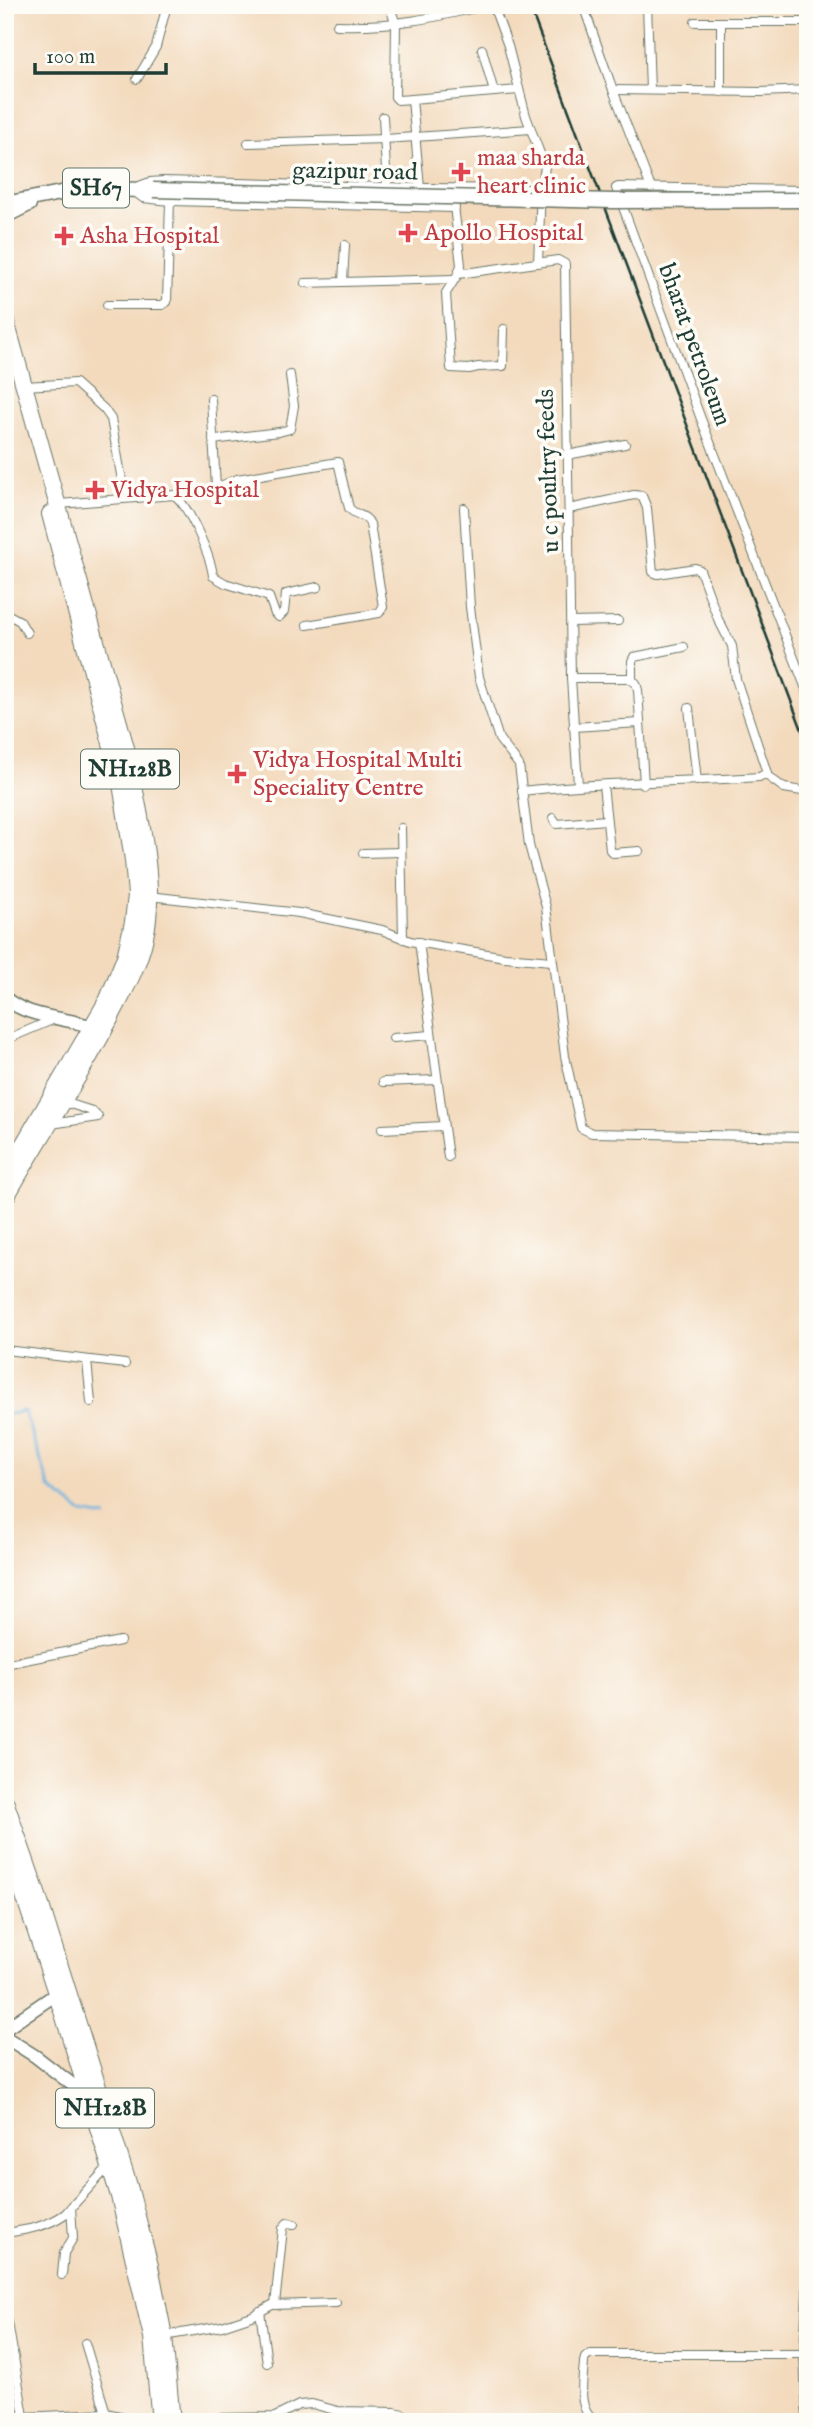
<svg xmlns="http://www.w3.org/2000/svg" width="813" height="2427" viewBox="0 0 813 2427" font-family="'IM FELL English',serif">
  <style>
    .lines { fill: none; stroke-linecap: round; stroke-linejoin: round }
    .stream { stroke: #65b2df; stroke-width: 2.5 }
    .street-casing { stroke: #697464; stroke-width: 10 }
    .secondary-casing { stroke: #697464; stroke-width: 15 }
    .primary-casing { stroke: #697464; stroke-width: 17 }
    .highway-casing { stroke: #697464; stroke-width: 18 }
    .street { stroke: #fff; stroke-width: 8 }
    .secondary { stroke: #fff; stroke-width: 12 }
    .primary { stroke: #fff; stroke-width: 14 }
    .highway { stroke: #fff; stroke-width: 16 }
    .rail { stroke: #1f3d34; stroke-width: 2.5 }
    .primary-bridge-casing { stroke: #697464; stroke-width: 17; stroke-linecap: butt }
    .primary-bridge { stroke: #fff; stroke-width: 14 }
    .health-dot { fill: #e0444e; stroke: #fdfcf7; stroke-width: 2.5 }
    .labels { text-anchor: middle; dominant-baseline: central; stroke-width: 7; stroke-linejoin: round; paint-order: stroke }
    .shield { fill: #fdfcf7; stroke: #62766e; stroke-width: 2 }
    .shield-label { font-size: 23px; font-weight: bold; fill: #1f3d34 }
    .health-label { font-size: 24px; fill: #be3a42; stroke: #fdfcf7; text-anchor: start }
    .street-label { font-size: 24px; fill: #1f3d34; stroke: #fdfcf7 }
  </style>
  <rect width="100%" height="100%" fill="#fdfcf7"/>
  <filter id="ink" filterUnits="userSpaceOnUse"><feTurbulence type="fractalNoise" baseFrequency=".0143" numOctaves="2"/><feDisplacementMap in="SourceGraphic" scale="14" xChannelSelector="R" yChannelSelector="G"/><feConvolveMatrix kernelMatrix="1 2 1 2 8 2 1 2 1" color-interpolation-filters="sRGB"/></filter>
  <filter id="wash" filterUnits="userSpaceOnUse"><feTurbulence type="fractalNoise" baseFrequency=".00686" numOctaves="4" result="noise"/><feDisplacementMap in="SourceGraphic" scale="28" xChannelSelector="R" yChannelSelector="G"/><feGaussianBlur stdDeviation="1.57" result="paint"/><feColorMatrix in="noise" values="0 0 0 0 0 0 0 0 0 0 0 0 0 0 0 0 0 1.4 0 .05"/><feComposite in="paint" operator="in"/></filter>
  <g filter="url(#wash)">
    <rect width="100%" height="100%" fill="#f3dabd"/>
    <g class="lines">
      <path class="stream" d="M5 1415 24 1411 50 1488 82 1513 106 1517"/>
    </g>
  </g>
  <g filter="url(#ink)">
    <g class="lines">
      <g class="street-casing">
        <g id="street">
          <path d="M389 5 396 24 395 97 398 100 412 99"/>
          <path d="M493 5 508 46 526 116 545 167 541 189 538 263"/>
          <path d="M583 5 613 90 651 188"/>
          <path d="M647 5 650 90"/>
          <path d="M695 22H808"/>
          <path d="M337 25C391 27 435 18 487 5"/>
          <path d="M482 49 494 92"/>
          <path d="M137 79 156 47 167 5"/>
          <path d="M613 90 761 92 808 90"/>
          <path d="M721 92V22"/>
          <path d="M383 117 387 188"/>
          <path d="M248 143 385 139 531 129"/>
          <path d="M5 168 10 202"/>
          <path d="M420 188 412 99 519 90"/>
          <path d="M808 190 618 187 616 188 701 419 808 694"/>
          <path d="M454 206 461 265 458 274 446 293 451 368 469 369 478 367 503 366 504 329"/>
          <path d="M455 208 170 201 143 198 131 189 150 182 164 181 420 188 541 189"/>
          <path d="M458 274 558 260 565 264 571 678 578 785"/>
          <path d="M343 282 345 245"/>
          <path d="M305 283 454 279"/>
          <path d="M107 305H162L167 302 170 201"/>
          <path d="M25 386 75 383 104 409 111 419 125 497"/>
          <path d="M211 399 216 487"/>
          <path d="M213 440 279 432 290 429 294 406 290 375"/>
          <path d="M567 455 625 444"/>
          <path d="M177 496 184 492 211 490 237 479 338 462 349 508C355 516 366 514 370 524L383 607 379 613 307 625"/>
          <path d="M59 504 174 495C188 504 211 557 213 576L225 583 269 597 275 614 279 617 284 612 286 594 318 587"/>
          <path d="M464 508 470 607 479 677 499 739 519 765 529 845 546 907 565 1056 581 1128 592 1133 808 1137"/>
          <path d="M5 613 20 621 27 633"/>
          <path d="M571 622 618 621"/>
          <path d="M571 678H628L636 683 638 690 644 784"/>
          <path d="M632 679V661L634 657 684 647"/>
          <path d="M689 708 697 781"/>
          <path d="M573 727 640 723"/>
          <path d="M766 775 784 788 808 792"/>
          <path d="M603 785 610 850 613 853 639 851"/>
          <path d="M522 791C601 782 680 782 759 777L767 773 736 679 732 646 718 619 700 570 695 568 658 574 653 572 647 508 642 496 634 495 569 509"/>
          <path d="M553 818 557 824 606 820"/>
          <path d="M401 828 403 939"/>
          <path d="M363 853 401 852"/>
          <path d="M149 896 299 913 382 930 410 941 505 957 552 961"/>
          <path d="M419 942 448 1157"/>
          <path d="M393 1038 431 1035"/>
          <path d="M5 1040 57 1018"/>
          <path d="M383 1082 437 1080"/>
          <path d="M51 1124 98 1117 92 1111 64 1102"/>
          <path d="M382 1129 443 1126"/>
          <path d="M5 1350 125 1364"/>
          <path d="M87 1361 91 1402"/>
          <path d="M5 1664 120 1641"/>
          <path d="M5 2233C27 2230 46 2227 65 2214L110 2165"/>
          <path d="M62 2275 64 2253 73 2238 71 2207"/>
          <path d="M5 2305 25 2422"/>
          <path d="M275 2305 283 2228 287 2223 294 2224"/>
          <path d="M260 2311 267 2363"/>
          <path d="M164 2336 222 2326 252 2316 272 2305 336 2303"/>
          <path d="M85 2343 106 2413 146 2422"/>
          <path d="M24 2417 106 2413"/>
          <path d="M196 2422 218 2418 275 2417 299 2405 312 2404 338 2411 395 2412 403 2414 405 2422"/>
          <path d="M596 2422C576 2410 583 2382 584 2362L585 2358 591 2354H804"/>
          <path d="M807 2422 804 2354 808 2273"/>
        </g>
      </g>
      <g class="secondary-casing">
        <g id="secondary">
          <path d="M5 998C30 1020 70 1016 100 1030"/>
          <path d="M5 2029 62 1990"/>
          <path d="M5 2037 35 2056 91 2099"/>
        </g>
      </g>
      <g class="primary-casing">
        <g id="primary">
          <path d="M5 204 81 189 153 190"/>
          <path d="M5 216 29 204"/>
        </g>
      </g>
      <g class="highway-casing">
        <g id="highway">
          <path d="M5 318 126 748C137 803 158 883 145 937 139 965 125 990 112 1015 80 1079 39 1137 5 1199"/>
          <path d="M5 1176 108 999 125 957 133 922 136 895 133 860 120 777 50 514"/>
          <path d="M5 1801 38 1896 129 2186 150 2266 164 2336 172 2422"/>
          <path d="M5 1838 64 2017 119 2196 152 2337 160 2422"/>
        </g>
      </g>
      <use href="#street" class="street"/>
      <use href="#secondary" class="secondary"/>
      <use href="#primary" class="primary"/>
      <use href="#highway" class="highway"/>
      <path class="rail" d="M529 5 808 746"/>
      <g class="primary-bridge-casing">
        <path id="primary-bridge" d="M153 190 613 201 808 200"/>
      </g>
      <use href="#primary-bridge" class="primary-bridge"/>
    </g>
  </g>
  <g class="health-dot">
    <path d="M457.5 161.5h7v7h7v7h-7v7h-7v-7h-7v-7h7z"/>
    <path d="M404.5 222.5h7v7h7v7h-7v7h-7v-7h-7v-7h7z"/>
    <path d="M60.5 225.5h7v7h7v7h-7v7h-7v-7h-7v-7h7z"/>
    <path d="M91.5 479.5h7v7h7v7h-7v7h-7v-7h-7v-7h7z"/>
    <path d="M233.5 763.5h7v7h7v7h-7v7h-7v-7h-7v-7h7z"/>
  </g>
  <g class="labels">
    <g class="shield">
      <rect x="63" y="168.5" width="66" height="39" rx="5"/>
      <rect x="81" y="749.5" width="98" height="39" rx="5"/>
      <rect x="56" y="2088.5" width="98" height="39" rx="5"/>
    </g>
    <g class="shield-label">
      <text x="96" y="188">SH67</text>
      <text x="130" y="769">NH128B</text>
      <text x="105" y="2108">NH128B</text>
    </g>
    <g class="health-label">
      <text x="477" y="158">maa sharda<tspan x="477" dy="28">heart clinic</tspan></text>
      <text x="424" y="233">Apollo Hospital</text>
      <text x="80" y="236">Asha Hospital</text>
      <text x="111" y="490">Vidya Hospital</text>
      <text x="253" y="760">Vidya Hospital Multi<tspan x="253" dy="28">Speciality Centre</tspan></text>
    </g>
    <g class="street-label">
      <text transform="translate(355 172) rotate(1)">gazipur road</text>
      <text transform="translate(694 345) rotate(70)">bharat petroleum</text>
      <text transform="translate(549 471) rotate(-92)">u c poultry feeds</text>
    </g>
  </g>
  <rect width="813" height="2427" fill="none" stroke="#fdfcf7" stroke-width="28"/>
  <path d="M35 63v10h131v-10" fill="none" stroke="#1f3d34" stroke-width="3.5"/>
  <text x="46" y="63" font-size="21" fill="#1f3d34" stroke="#fdfcf7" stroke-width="5" paint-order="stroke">100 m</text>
</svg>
